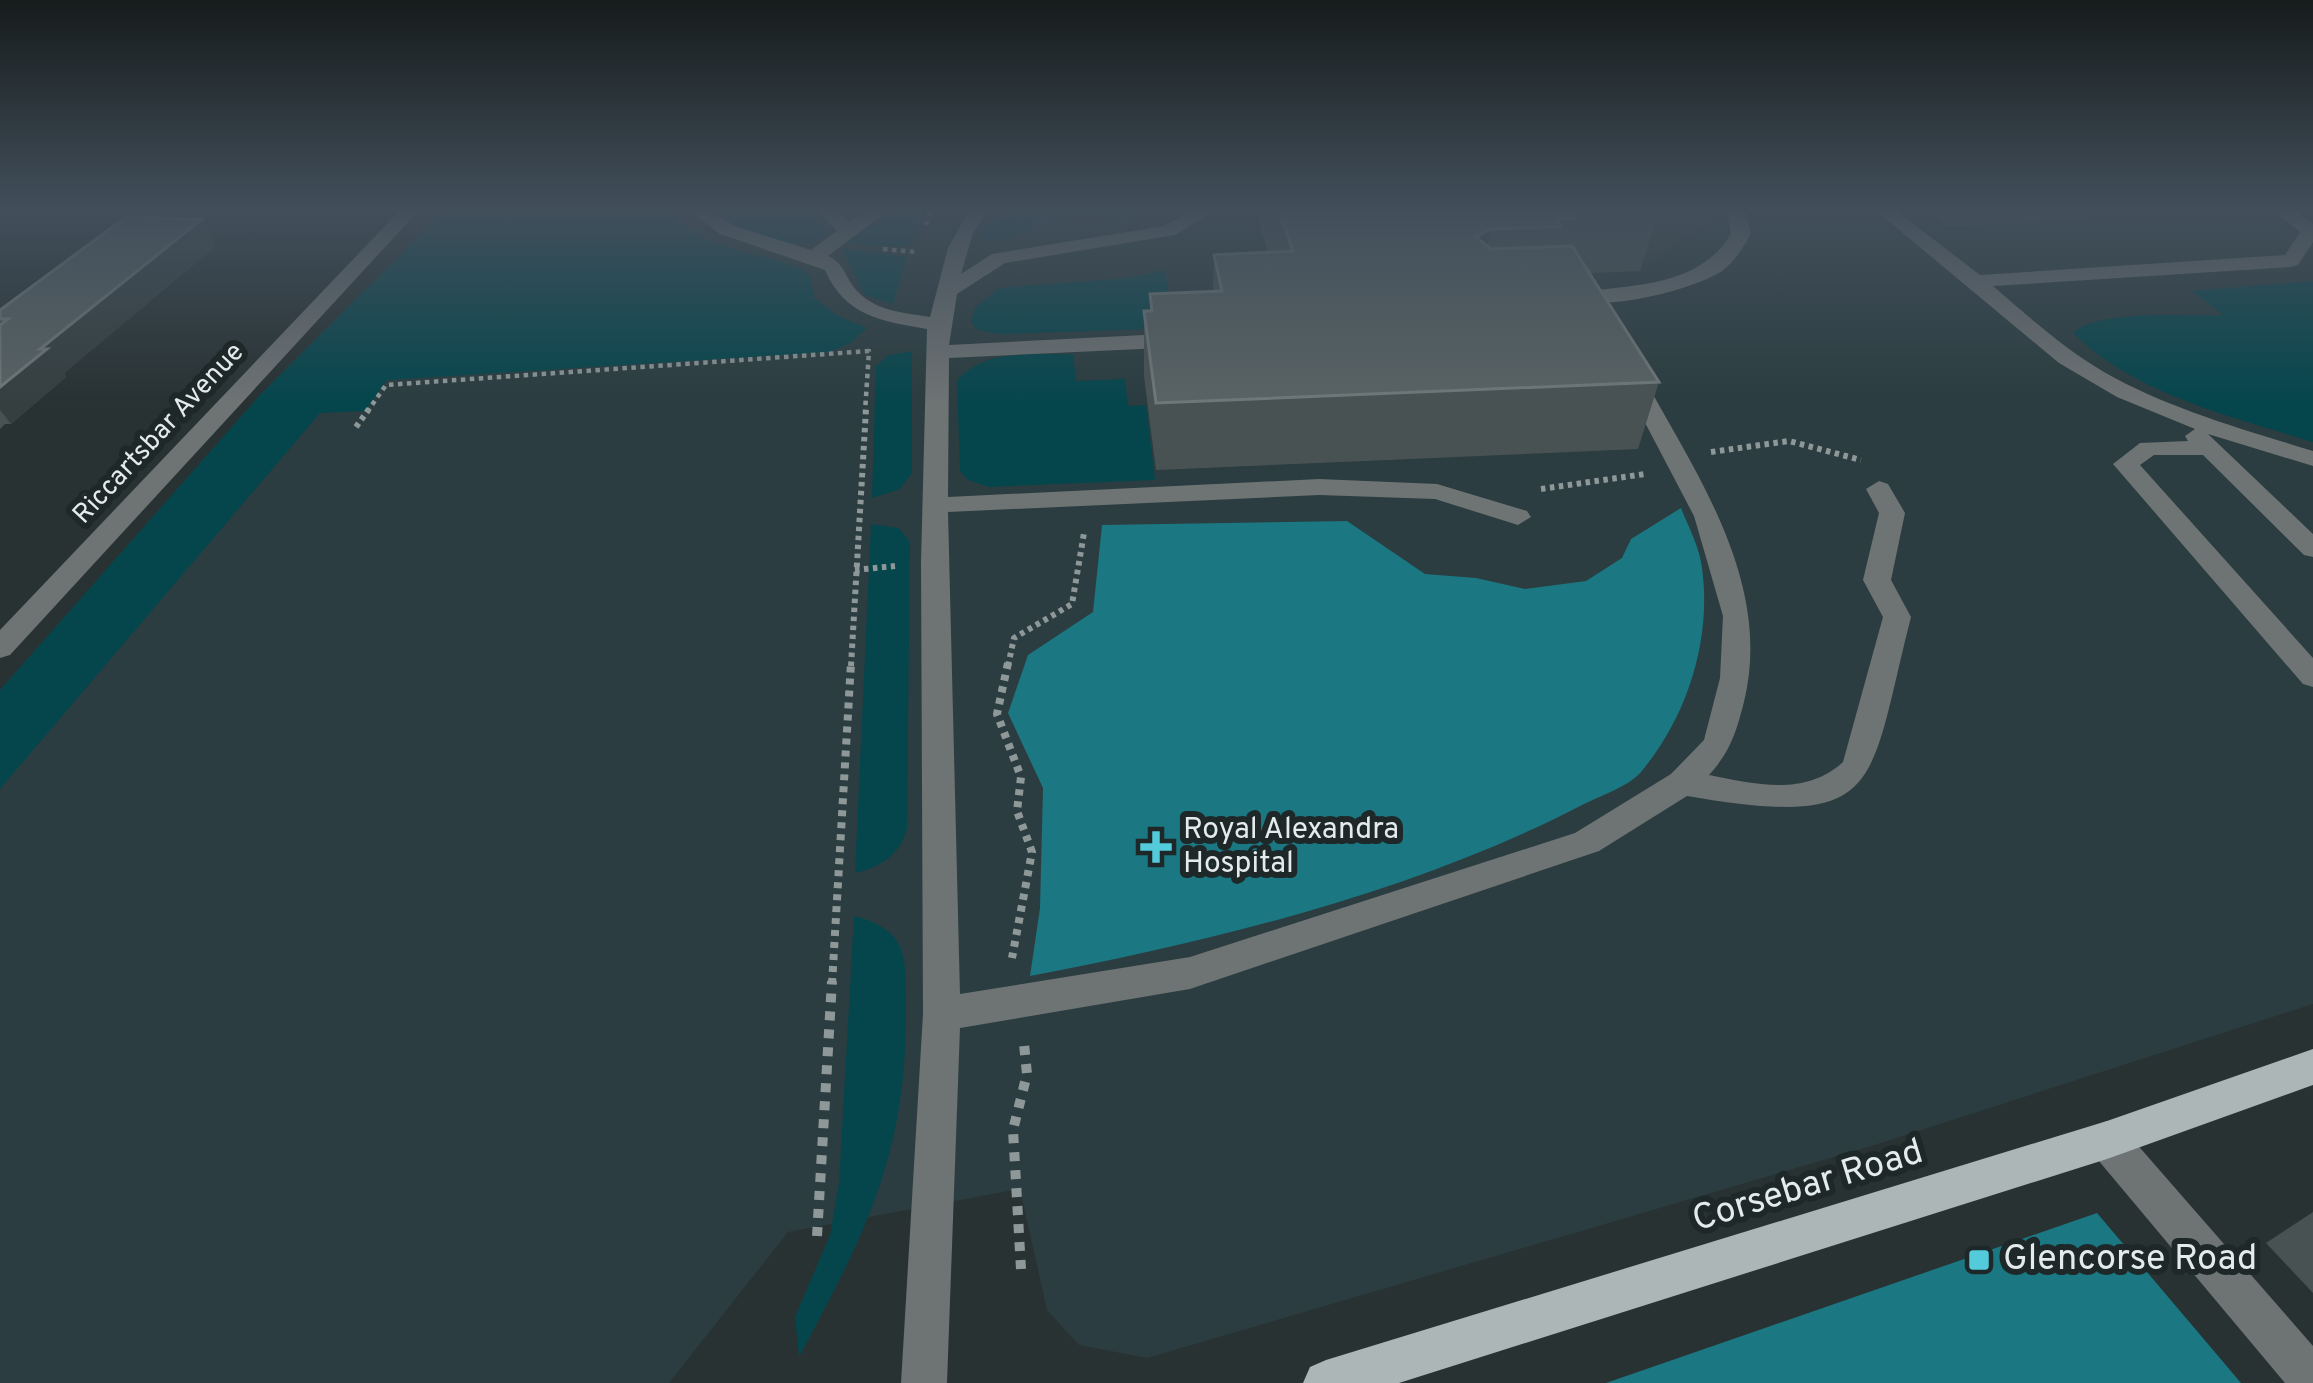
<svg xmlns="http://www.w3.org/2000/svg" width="2313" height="1383" viewBox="0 0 2313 1383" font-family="Overpass,sans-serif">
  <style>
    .built { fill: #2b3d40 }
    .green { fill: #05464d }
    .forest { fill: #1b7781 }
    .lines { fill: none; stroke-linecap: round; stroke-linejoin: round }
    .path-far3 { stroke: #8f9898; stroke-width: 4.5; stroke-dasharray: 4.5 4.5; stroke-linecap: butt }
    .path-far2 { stroke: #8f9898; stroke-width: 6; stroke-dasharray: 4.5 4.5; stroke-linecap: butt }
    .path-far1 { stroke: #8f9898; stroke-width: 8; stroke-dasharray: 6 6; stroke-linecap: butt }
    .path { stroke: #8f9898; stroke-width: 10; stroke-dasharray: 9 9; stroke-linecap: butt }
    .minor { fill: #6e7374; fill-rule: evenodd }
    .major { fill: #acb6b7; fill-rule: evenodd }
    .wall { fill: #495253 }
    .shaded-wall { fill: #353f40 }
    .building { fill: #596364; stroke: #6f7879; stroke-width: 3 }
    .poi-dot { fill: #53cbda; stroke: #1e2829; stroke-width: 4.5 }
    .labels { text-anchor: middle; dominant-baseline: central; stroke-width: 12; stroke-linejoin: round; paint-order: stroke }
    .far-street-label { font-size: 27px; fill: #e4ebeb; stroke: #1e2829 }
    .poi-label { font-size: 30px; fill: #e4ebeb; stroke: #1e2829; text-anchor: start }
    .near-street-label { font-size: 36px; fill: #e4ebeb; stroke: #1e2829 }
    .near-poi-label { font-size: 36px; fill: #e4ebeb; stroke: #1e2829; text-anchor: start }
  </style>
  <rect width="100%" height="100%" fill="#283233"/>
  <path class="built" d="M446 209H2297L2313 221V1004L1868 1147 1147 1358 1079 1345 1047 1310 1020 1189 788 1232 669 1383H0V690L260 395Z"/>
  <g class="green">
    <path d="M446 209H669C702 251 758 251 803 269L811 278 814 298 836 315 867 328 850 343 830 352 387 380 365 411 320 413 0 789V690L260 395Z"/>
    <path d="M709 209H808L828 229 826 236C789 254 738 235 709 209Z"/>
    <path d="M893 209H924L912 243 899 247 846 243Z"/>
    <path d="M1020 209H1127L1131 213 1124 221C1103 215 1076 215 1054 219 1028 224 1004 249 978 237L989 222Z"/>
    <path d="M841 248 907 257 893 304 865 295Z"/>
    <path d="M1165 270 1170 301 1208 327 1001 334 978 330 971 322 975 308 999 288 1129 278Z"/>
    <path d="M2313 281V442C2231 416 2136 395 2073 333 2101 308 2184 317 2223 315L2192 291Z"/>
    <path d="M912 351V473L900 489 872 498 876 366 889 355Z"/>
    <path d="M1073 354 1076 381 1125 379 1128 406 1146 405 1155 480 989 487 968 480 960 471 957 381C984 348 1035 355 1073 354Z"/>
    <path d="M871 524 899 528 910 542 907 828C900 855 881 867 855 873Z"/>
    <path d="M854 916C909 930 906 958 906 1007 907 1155 867 1230 799 1357L795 1317 830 1235 839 1183Z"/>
  </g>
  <g class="forest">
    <path d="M1681 508C1688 526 1700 548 1702 568 1712 640 1687 717 1641 772 1629 786 1603 795 1586 803 1418 891 1215 941 1030 976L1040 908 1043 788 1008 713 1028 655 1093 612 1102 525 1347 521 1425 574 1476 578 1525 589 1586 581 1622 558 1631 539Z"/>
    <path d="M2097 1213 2241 1383H1606Z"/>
  </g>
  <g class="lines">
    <g class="path-far3">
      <path d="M926 225 931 209"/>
      <path d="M883 249 917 252"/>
      <path d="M367 412 386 385 869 351 865 412"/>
    </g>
    <g class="path-far2">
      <path d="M356 427 369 409"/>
      <path d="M1711 452 1789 441 1861 460"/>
      <path d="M1541 489 1645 474"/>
      <path d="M855 570 895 566"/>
      <path d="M851 666 866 409"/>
      <path d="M1008 666 1014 638 1072 604 1084 533"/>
    </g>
    <g class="path-far1">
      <path d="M1008 663 997 714 1021 777 1017 811 1032 852 1012 958"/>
      <path d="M832 984 851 663"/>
    </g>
    <g class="path">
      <path d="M817 1236 832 981"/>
      <path d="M1021 1269 1013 1130 1027 1074 1024 1044"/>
    </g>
    <g class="minor">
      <path d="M401 209H420L10 655 0 658V630Z"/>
      <path d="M687 209H707L734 226 811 250 837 231 816 209H836L850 222 869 209H890L828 256C846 264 845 279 858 292 876 311 905 313 930 317L948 248 970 209H989L973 233 961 274 992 254 1163 226 1196 209H1219L1175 235 1005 263 957 294 949 345 1184 333 1195 340 1184 347 949 358 948 497 1319 479 1437 484 1527 511 1531 517 1518 525 1435 499 1319 495 948 512 960 994 1190 957 1575 833 1671 774 1704 740 1720 678 1723 616 1694 516 1620 375 1623 370 1631 368 1642 375C1697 475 1773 583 1744 702 1736 733 1730 752 1709 775 1755 784 1805 797 1843 762L1883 617 1863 580 1879 513 1866 489 1879 481 1888 484 1905 513 1891 580 1911 617C1867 789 1886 830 1687 796L1599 851 1190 989 960 1028 947 1383H901L923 1014 921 562 927 329C881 321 845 316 825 270L720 234Z"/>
      <path d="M1727 209H1745L1751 234C1743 248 1735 261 1722 271 1698 288 1600 314 1578 297L1588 291C1640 285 1701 284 1731 234Z"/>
      <path d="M1874 209H1894L1980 275 2285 255 2300 232 2272 209H2293L2313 224V242L2298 265 2291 267 1993 286C2029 317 2063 348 2104 372 2169 409 2242 429 2313 451V466L2208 434 2313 534V557L2304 555 2203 455H2154L2140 465 2313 658V687L2303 684 2113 464 2140 443 2188 441 2185 436 2195 429 2117 397 2059 363Z"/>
      <path d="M2107 1121 2121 1126 2313 1346V1383H2285L2093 1154 2087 1140 2093 1126Z"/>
    </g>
    <path class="major" d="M2313 1049V1085L2107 1159 1399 1383H1303L1310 1367 1326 1360 2107 1121Z"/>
  </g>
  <g class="wall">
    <path d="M1255 209H1717L1715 216 1640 271 1589 273 1659 382 1638 449 1156 470 1144 376V311H1150V294L1213 291 1214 255 1268 252Z"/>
    <path d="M1925 209H2160L2091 211 2087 220 1945 226Z"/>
    <path d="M216 246 64 373 66 377 11 424H5L0 429V310Z"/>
    <path d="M2313 1212V1293L2266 1243Z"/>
  </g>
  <g class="shaded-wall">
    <path d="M1659 209H1717L1715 216 1640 271Z"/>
    <path d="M202 219 216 246 64 373 66 377 11 424 0 410V387L40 349Z"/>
    <path d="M1491 229 1479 290 1476 237Z"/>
  </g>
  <g class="building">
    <path d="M1278 209H1659L1572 213 1575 218 1556 219 1561 227 1491 229 1476 237 1491 249 1572 246 1659 382 1156 403 1144 311H1152L1150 294 1222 291 1214 255 1293 251Z"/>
    <path d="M126 217 202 219 40 349H47L0 387V325L8 319H0V310Z"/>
  </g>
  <linearGradient id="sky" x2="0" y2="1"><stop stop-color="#161c1c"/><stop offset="0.52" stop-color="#424f5b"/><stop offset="1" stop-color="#424f5b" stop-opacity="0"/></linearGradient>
  <rect width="2313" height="402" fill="url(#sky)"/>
  <g class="poi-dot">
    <path d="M1150 829h12v12h12v12h-12v12h-12v-12h-12v-12h12z"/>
    <rect x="1967" y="1248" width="24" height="24" rx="6"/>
  </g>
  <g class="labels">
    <g class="far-street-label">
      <text transform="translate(159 434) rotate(-47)">Riccartsbar Avenue</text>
    </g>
    <g class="poi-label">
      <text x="1183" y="830">Royal Alexandra<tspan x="1183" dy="34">Hospital</tspan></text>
    </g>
    <g class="near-street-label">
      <text transform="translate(1808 1187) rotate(-17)">Corsebar Road</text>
    </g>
    <g class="near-poi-label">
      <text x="2003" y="1260">Glencorse Road</text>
    </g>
  </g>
</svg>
